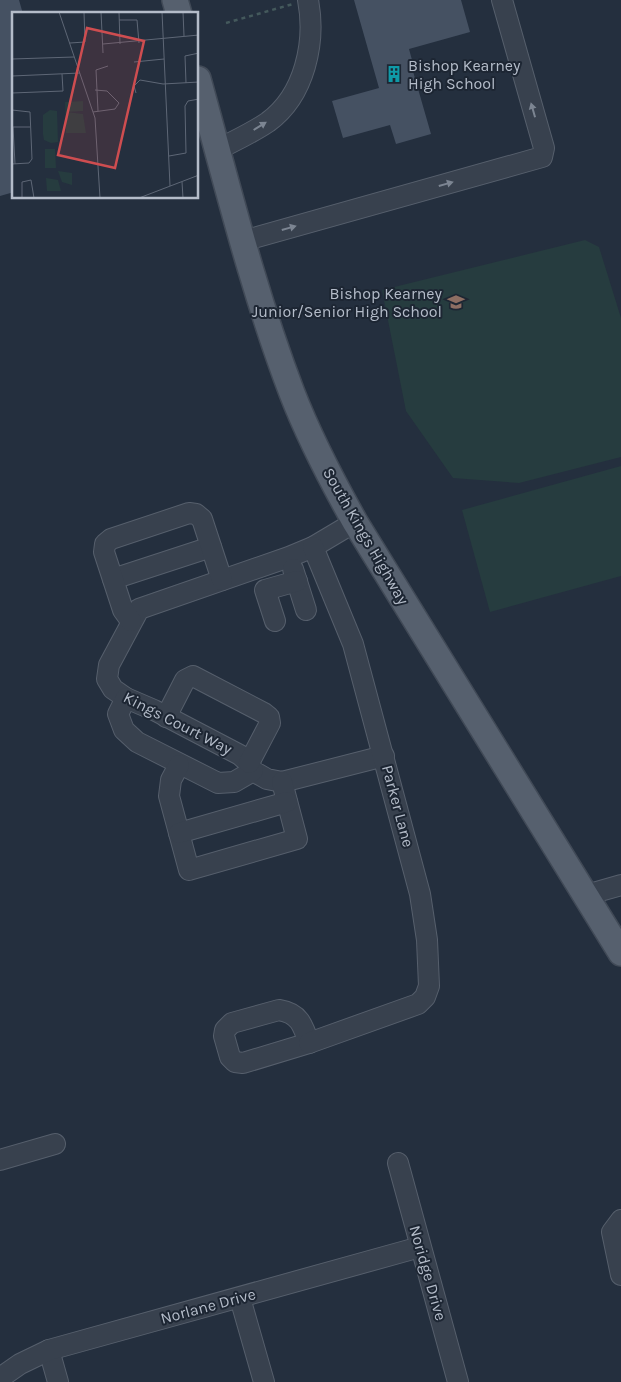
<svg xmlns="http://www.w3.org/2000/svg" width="621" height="1382" viewBox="0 0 621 1382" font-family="Karla,sans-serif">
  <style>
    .green { fill: #263c3f }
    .building { fill: #455162 }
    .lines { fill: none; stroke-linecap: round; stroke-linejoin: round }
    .minor-casing { stroke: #565f6c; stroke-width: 22 }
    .major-casing { stroke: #414a57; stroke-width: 28 }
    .path { stroke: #44595c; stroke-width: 2.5; stroke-dasharray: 4 4; stroke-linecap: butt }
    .minor { stroke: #38414e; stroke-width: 20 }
    .major { stroke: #56606e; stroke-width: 25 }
    .oneway { fill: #7c8592 }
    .labels { text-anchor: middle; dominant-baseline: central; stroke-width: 4; stroke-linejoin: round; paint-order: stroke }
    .poi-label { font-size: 16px; fill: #b4bcc9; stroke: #1d2633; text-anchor: start }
    .street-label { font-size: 16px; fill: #b4bcc9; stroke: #1d2633 }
    .inset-road { fill: none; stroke: #5e6776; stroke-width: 1 }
    .view { fill: #ce4d50; fill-opacity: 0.15; stroke: #ce4d50; stroke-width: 2.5 }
    .inset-edge { fill: none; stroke: #b4bcc9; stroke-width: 2.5 }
  </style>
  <rect width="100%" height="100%" fill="#242f3e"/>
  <g class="green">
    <path d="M585 240 599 247 621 318V457L519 483 453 478 406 411 382 290Z"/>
    <path d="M621 466V576L490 612 462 510Z"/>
  </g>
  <g class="building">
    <path d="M0 0H19L23 14H14V192L0 196Z"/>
    <path d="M354 0H461L470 32 409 49 412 60 410 61 431 134 396 144 390 125 343 138 332 101 379 88Z"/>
  </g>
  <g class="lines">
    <g class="minor-casing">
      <g id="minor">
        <path d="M217 150C234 141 252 133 268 122 305 95 316 42 308 0"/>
        <path d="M243 241 542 157 544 148 502 0"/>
        <path d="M355 522 313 547 289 557 139 609 109 665 107 679 113 689 126 698 154 710 240 755 249 763 253 771 267 779 282 782 384 756"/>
        <path d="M293 569 306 610"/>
        <path d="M113 579 211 547"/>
        <path d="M131 621 123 610 104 552 105 544 111 539 189 513 196 514 202 519 222 580"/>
        <path d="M275 621 265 590 297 581"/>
        <path d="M126 698 118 714 124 730 137 742 218 783 234 782 253 771"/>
        <path d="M166 717 185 680 193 676 264 713 269 717 270 723 249 763"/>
        <path d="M179 765 171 780 169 796 189 870 297 839 282 782"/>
        <path d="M179 833 287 802"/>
        <path d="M586 895 621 885"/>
        <path d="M279 1010C299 1013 303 1025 309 1043L243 1063 235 1062 230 1057 224 1036 225 1030 232 1023Z"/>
        <path d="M309 1043 418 1004 425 997 429 986 427 940 420 894 353 644 313 547"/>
        <path d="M0 1160 55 1144"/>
        <path d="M398 1163 458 1382"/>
        <path d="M621 1220 612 1232 621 1275"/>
        <path d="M240 1298 264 1382"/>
        <path d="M49 1350 58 1382"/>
        <path d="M0 1378 20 1364 49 1350 420 1247"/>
      </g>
    </g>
    <g class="major-casing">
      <g id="major">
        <path d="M175 0 179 14"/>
        <path d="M198 79C227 184 253 291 292 393 309 437 332 481 355 522L621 953"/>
      </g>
    </g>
    <path class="path" d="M226 23 293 4"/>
    <use href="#minor" class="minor"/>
    <use href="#major" class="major"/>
  </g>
  <defs><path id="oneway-solid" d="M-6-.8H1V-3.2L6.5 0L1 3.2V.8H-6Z" transform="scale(1.25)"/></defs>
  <g class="oneway">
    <use href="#oneway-solid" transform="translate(533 110) rotate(-106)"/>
    <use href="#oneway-solid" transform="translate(260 126) rotate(-32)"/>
    <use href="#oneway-solid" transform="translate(446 184) rotate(-16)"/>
    <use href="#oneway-solid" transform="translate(289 228) rotate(-16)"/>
  </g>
  <defs>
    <g id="building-bare" transform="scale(1.35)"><path d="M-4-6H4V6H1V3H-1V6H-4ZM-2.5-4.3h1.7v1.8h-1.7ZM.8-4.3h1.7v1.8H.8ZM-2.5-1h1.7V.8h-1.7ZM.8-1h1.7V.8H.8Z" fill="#0f9aa8" stroke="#1d2633" stroke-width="2.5" paint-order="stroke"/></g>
    <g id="school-bare" transform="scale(1.35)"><path d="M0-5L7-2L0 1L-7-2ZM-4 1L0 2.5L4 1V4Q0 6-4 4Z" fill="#8d6e63" stroke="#1d2633" stroke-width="2.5" paint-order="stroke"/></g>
  </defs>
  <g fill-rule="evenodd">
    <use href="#building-bare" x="394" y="74"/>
    <use href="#school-bare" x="456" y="302"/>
  </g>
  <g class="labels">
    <g class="poi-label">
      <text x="408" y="65">Bishop Kearney<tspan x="408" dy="18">High School</tspan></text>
      <text x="442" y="293" text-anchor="end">Bishop Kearney<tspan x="442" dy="18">Junior/Senior High School</tspan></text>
    </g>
    <g class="street-label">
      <text transform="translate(366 536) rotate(60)">South Kings Highway</text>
      <text transform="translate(178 723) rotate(27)">Kings Court Way</text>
      <text transform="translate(398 806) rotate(75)">Parker Lane</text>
      <text transform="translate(428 1273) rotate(74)">Noridge Drive</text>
      <text transform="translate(208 1306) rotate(-15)">Norlane Drive</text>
    </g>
  </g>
  <g transform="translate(12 12)">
    <rect width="186" height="186" fill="#242f3e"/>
    <path d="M71 89V99L55 100 71 102 74 121H54L53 90ZM38 98 45 99 46 130 39 131 32 128 31 122V103ZM33 137H43L44 156H33ZM46 159 60 161V173L50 170ZM34 166 46 168 49 179H35Z" fill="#263c3f"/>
    <path class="inset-road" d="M47 0 83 106 88 186M89 0 91 41M107 0 108 32M150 0 158 174M171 0 172 24M107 8H125L127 31M58 31 73 30 72 0M91 32 187 23M0 47 62 45M122 50 152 47M0 64 68 61M174 71 173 44 187 41M0 81 51 79 50 62M124 81 122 74 128 68 151 72 187 70M0 98 18 100 20 147 17 151 0 152M86 99 84 58 96 54M81 100 103 97 107 91 95 79 83 78M0 115H18M1 115 3 152M157 144 174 141 173 94 176 89 187 87M170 170 171 186M10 186V170L19 168 22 186M127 186 187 163"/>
    <path class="view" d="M75 16 132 29 103 156 46 143Z"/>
    <rect width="186" height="186" class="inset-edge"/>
  </g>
</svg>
